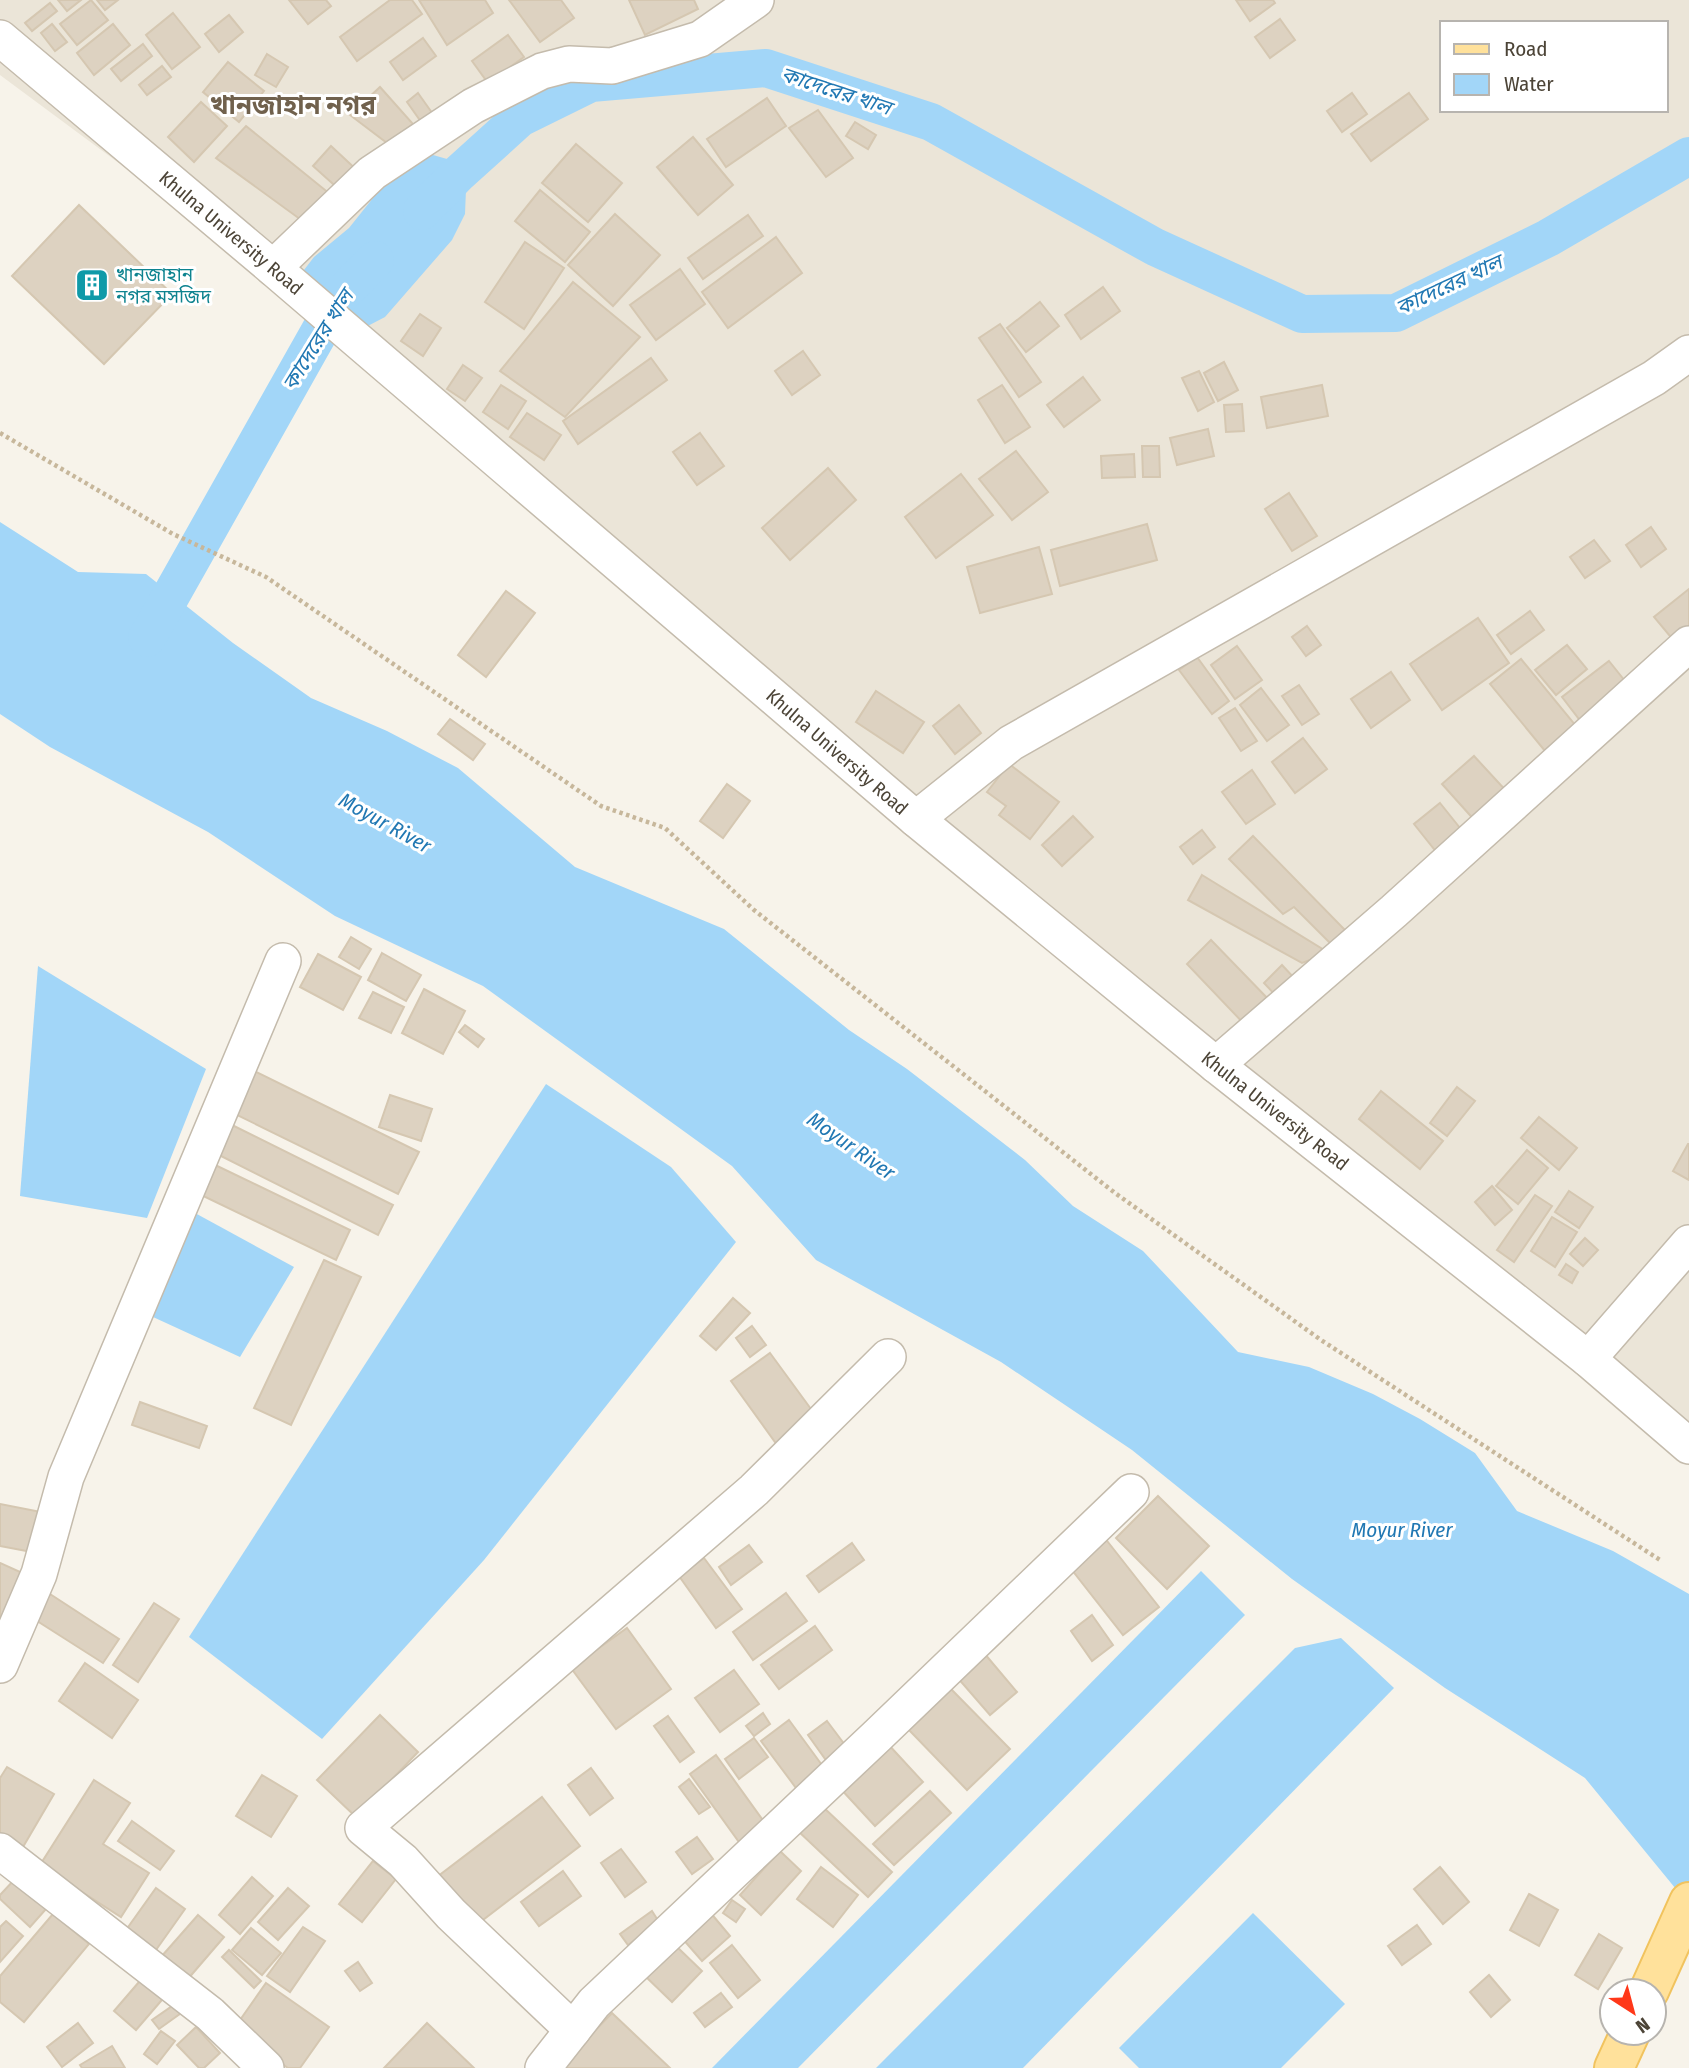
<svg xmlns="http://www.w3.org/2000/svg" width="1689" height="2068" viewBox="0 0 1689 2068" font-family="'Fira Sans Condensed','Noto Sans Bengali',sans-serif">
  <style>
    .residential { fill: #ebe5d8; fill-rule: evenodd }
    .water { fill: #a2d6f8 }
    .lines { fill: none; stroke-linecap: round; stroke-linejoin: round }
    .canal { stroke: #a2d6f8; stroke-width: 38 }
    .building { fill: #ddd2c1; stroke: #d5c7b1; stroke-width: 2 }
    .street-casing { stroke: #c4bbac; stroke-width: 38 }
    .primary-casing { stroke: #f1c35e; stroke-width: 42 }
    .path { stroke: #c7b79b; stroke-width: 4.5; stroke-dasharray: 3.5 3.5; stroke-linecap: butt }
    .street { stroke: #fff; stroke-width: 35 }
    .primary { stroke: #ffe19b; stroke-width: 38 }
    .labels { text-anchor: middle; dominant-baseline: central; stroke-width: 6; stroke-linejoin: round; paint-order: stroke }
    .street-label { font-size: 19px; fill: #4c4437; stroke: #fff }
    .culture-label { font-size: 19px; fill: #0d838f; stroke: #fff; text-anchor: start }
    .water-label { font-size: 21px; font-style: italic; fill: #2178b3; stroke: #fff }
    .district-label { font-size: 26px; font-weight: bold; fill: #70614d; stroke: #fff }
  </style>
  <rect width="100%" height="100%" fill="#f7f3ea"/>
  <path class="residential" d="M0 0H1689V1453L340 327 0 75ZM1442 23H1666V110H1442Z"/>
  <g class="water">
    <path d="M426 153 447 159 466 189 465 214 452 240 385 317 360 330 345 326 339 298 313 300 304 282V270L314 257 349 228 389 178Z"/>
    <path d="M0 522 78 572 146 574 233 643 311 698 387 731 458 768 575 867 724 929 849 1030 907 1069 1025 1160 1073 1206 1143 1251 1238 1352 1309 1367 1373 1394 1420 1419 1475 1453 1517 1511 1613 1551 1689 1594V1898L1680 1894 1585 1778 1445 1688 1292 1579 1132 1450 1001 1362 816 1260 732 1166 483 986 335 916 208 832 50 747 0 714Z"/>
    <path d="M38 966 206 1069 147 1218 20 1196Z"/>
    <path d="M546 1084 671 1167 736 1242 484 1560 322 1739 189 1637Z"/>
    <path d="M195 1213 294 1267 240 1357 153 1317Z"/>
    <path d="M1201 1571 1245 1615 798 2068H712Z"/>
    <path d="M1341 1638 1394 1688 1023 2068H876L1295 1648Z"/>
    <path d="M1253 1913 1345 2004 1281 2068H1139L1119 2048Z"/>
  </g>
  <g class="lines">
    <g class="canal">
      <path d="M422 211 457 175 520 118 591 83 766 68 931 122 1155 247 1302 314 1396 313 1548 238 1689 156"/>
      <path d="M147 638 339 297 375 260"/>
    </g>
  </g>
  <g class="building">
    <path d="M58 0H81L67 11Z"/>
    <path d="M91 0 108 20 77 45 60 24Z"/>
    <path d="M97 0H118L105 10Z"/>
    <path d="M289 0H326L331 6 308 24Z"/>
    <path d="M390 0H412L422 14 357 61 340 37Z"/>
    <path d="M419 0H485L493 13 447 45Z"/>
    <path d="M509 0H561L574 18 540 42Z"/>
    <path d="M629 0H694L698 9 645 35Z"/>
    <path d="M1236 0H1273L1275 3 1250 21Z"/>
    <path d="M50 3 57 11 32 31 25 23Z"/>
    <path d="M173 13 200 47 172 69 146 35Z"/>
    <path d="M229 15 243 32 219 52 205 34Z"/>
    <path d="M1280 19 1295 40 1270 58 1255 37Z"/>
    <path d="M52 24 67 42 55 51 41 33Z"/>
    <path d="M113 24 130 45 94 75 77 53Z"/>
    <path d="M508 35 524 57 488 83 472 61Z"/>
    <path d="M423 38 436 56 403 80 390 62Z"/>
    <path d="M143 44 152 56 121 81 111 69Z"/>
    <path d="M267 54 288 67 276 87 255 75Z"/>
    <path d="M228 62 264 91 239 122 203 92Z"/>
    <path d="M162 66 171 77 147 95 139 85Z"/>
    <path d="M380 87 413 124 387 143 350 115Z"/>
    <path d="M418 93 435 117 424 126 407 102Z"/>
    <path d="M1352 93 1367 114 1342 132 1327 111Z"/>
    <path d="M1409 93 1428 119 1371 161 1351 134Z"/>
    <path d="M767 98 786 126 726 167 707 139Z"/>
    <path d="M201 102 227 126 194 162 168 137Z"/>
    <path d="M818 110 853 158 826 177 789 128Z"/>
    <path d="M855 122 876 135 868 149 846 136Z"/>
    <path d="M246 126 330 194 304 222 216 158Z"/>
    <path d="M693 137 733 185 698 215 657 167Z"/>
    <path d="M576 144 622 183 588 222 542 183Z"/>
    <path d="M331 146 360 173 342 192 313 166Z"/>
    <path d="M540 190 590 232 565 262 515 221Z"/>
    <path d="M79 205 172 294 104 364 12 276Z"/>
    <path d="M615 214 660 255 613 306 568 265Z"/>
    <path d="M748 215 763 236 703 279 688 258Z"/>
    <path d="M776 237 802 273 728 328 702 292Z"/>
    <path d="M525 242 564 268 524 329 485 302Z"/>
    <path d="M680 269 705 304 656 340 630 305Z"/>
    <path d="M573 282 640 337 565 417 500 371Z"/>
    <path d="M1103 287 1120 311 1081 339 1065 315Z"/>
    <path d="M1040 302 1059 326 1026 352 1007 328Z"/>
    <path d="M420 314 441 328 423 356 401 341Z"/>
    <path d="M1000 324 1041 382 1019 397 979 338Z"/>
    <path d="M803 351 820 375 792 395 775 371Z"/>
    <path d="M651 358 667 380 578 444 563 421Z"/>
    <path d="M1224 362 1238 390 1218 401 1204 373Z"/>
    <path d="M463 365 482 378 465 401 447 389Z"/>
    <path d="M1199 371 1214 402 1198 411 1182 378Z"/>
    <path d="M1083 377 1100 400 1064 427 1047 405Z"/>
    <path d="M501 385 526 401 508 429 483 412Z"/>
    <path d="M1002 385 1030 427 1005 443 978 400Z"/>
    <path d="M1322 385 1328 416 1267 428 1261 397Z"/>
    <path d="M1242 404 1244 431 1226 432 1224 405Z"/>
    <path d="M527 413 561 435 544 460 510 437Z"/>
    <path d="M1208 429 1214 456 1177 465 1170 438Z"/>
    <path d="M700 433 724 466 697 485 673 452Z"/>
    <path d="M1142 446H1159L1160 477H1143Z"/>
    <path d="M1016 451 1048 492 1012 520 979 479Z"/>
    <path d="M1134 454 1135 477 1102 478 1101 456Z"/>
    <path d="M828 468 856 500 790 560 762 528Z"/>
    <path d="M961 474 993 515 936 558 905 517Z"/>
    <path d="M1289 493 1317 536 1292 551 1265 509Z"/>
    <path d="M1147 524 1157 560 1060 586 1051 550Z"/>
    <path d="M1651 527 1666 549 1641 567 1626 545Z"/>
    <path d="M1594 540 1610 561 1585 578 1570 557Z"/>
    <path d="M1039 547 1052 594 980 613 967 567Z"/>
    <path d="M1689 589V631L1675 642 1654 617Z"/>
    <path d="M506 591 535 613 486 677 458 655Z"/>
    <path d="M1530 611 1544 630 1511 654 1497 635Z"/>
    <path d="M1478 618 1509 663 1442 710 1410 664Z"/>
    <path d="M1307 626 1321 645 1306 656 1292 637Z"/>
    <path d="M1567 645 1587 669 1556 695 1535 670Z"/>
    <path d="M1237 646 1262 680 1235 699 1211 665Z"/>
    <path d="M1197 657 1229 701 1212 714 1179 670Z"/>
    <path d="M1521 659 1581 732 1550 757 1490 684Z"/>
    <path d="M1609 661 1629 686 1582 723 1562 697Z"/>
    <path d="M1391 672 1410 700 1371 728 1351 699Z"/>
    <path d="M1299 685 1319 714 1302 725 1282 696Z"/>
    <path d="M1261 688 1289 725 1267 741 1240 705Z"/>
    <path d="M876 691 924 722 903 753 856 722Z"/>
    <path d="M959 705 981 733 955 754 933 726Z"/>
    <path d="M1235 708 1257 741 1241 751 1219 718Z"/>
    <path d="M450 719 485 744 473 760 438 734Z"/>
    <path d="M1303 738 1327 769 1295 793 1272 762Z"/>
    <path d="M1474 756 1509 794 1477 823 1442 784Z"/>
    <path d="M1009 764 1059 802 1030 839 999 815 1006 806 987 792Z"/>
    <path d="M1252 770 1275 804 1246 824 1222 792Z"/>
    <path d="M727 784 750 801 723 838 700 821Z"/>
    <path d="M1440 803 1464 833 1438 854 1414 824Z"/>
    <path d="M1073 816 1093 837 1062 866 1042 845Z"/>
    <path d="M1202 830 1215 847 1193 864 1180 847Z"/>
    <path d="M1253 836 1345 930 1332 945 1294 907 1283 914 1229 859Z"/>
    <path d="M1202 875 1329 953 1302 963 1188 900Z"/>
    <path d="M351 937 371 949 359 969 339 957Z"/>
    <path d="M1211 940 1273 1004 1248 1028 1187 964Z"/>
    <path d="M382 953 421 975 406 1001 368 980Z"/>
    <path d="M318 954 361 977 343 1010 300 987Z"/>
    <path d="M1282 965 1296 980 1278 998 1264 983Z"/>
    <path d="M424 989 465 1011 443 1054 402 1033Z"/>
    <path d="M373 992 404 1007 391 1033 359 1018Z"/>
    <path d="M465 1025 484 1039 478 1047 459 1032Z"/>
    <path d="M250 1069 419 1152 398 1194 229 1111Z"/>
    <path d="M1457 1087 1475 1101 1447 1136 1430 1123Z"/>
    <path d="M1381 1091 1443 1141 1420 1169 1359 1119Z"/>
    <path d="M390 1095 432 1109 421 1141 379 1127Z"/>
    <path d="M1539 1117 1577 1148 1559 1170 1521 1138Z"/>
    <path d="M228 1123 393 1205 378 1235 213 1152Z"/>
    <path d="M1688 1144H1689V1180L1673 1171Z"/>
    <path d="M1527 1150 1548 1168 1518 1204 1496 1186Z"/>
    <path d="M211 1163 350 1230 336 1260 197 1193Z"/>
    <path d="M1492 1186 1512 1210 1495 1225 1475 1202Z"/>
    <path d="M1569 1191 1593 1207 1579 1228 1555 1212Z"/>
    <path d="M1535 1195 1552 1206 1514 1262 1497 1250Z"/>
    <path d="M1552 1217 1577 1232 1555 1267 1531 1251Z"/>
    <path d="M1585 1238 1598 1250 1583 1266 1570 1254Z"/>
    <path d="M324 1260 361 1277 291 1425 254 1408Z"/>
    <path d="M1566 1264 1578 1272 1572 1283 1559 1275Z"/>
    <path d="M733 1298 750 1313 716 1350 700 1336Z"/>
    <path d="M752 1326 766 1345 750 1357 736 1338Z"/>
    <path d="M770 1353 819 1420 780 1449 731 1381Z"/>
    <path d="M140 1402 207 1426 199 1448 132 1425Z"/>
    <path d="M1158 1496 1209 1546 1167 1589 1116 1538Z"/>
    <path d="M0 1504 41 1512 32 1552 0 1546Z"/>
    <path d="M1104 1537 1159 1607 1123 1635 1068 1565Z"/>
    <path d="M852 1543 864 1560 819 1592 807 1576Z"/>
    <path d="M749 1545 762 1562 731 1585 719 1567Z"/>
    <path d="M704 1558 742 1609 716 1628 679 1576Z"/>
    <path d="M0 1563 29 1576 0 1640Z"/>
    <path d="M786 1593 807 1621 753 1660 733 1632Z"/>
    <path d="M50 1594 119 1639 103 1663 34 1619Z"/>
    <path d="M154 1603 179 1619 138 1682 113 1665Z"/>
    <path d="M1092 1615 1113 1645 1092 1661 1071 1631Z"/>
    <path d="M815 1626 832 1650 779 1689 761 1665Z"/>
    <path d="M627 1628 671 1689 616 1729 571 1668Z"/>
    <path d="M984 1653 1017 1692 990 1715 957 1677Z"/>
    <path d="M85 1663 138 1700 112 1738 59 1701Z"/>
    <path d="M734 1670 759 1704 720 1732 695 1698Z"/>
    <path d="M951 1689 1010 1749 967 1790 909 1730Z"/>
    <path d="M763 1713 770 1724 754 1736 746 1726Z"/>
    <path d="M380 1715 418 1752 356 1817 317 1780Z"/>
    <path d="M668 1716 694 1752 680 1762 654 1726Z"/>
    <path d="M789 1720 827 1772 799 1792 761 1741Z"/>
    <path d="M827 1721 848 1749 828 1763 808 1735Z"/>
    <path d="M754 1738 768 1757 739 1779 725 1759Z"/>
    <path d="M887 1743 923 1782 875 1826 839 1787Z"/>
    <path d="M716 1755 770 1830 744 1849 690 1774Z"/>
    <path d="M7 1767 54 1794 20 1852 0 1840V1778Z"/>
    <path d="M591 1768 613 1798 590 1815 568 1785Z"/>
    <path d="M262 1775 297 1796 271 1837 236 1816Z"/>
    <path d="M689 1779 710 1807 699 1814 679 1787Z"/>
    <path d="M94 1780 130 1803 103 1844 149 1873 121 1917 40 1865Z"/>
    <path d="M930 1791 951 1813 894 1865 873 1844Z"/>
    <path d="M542 1797 580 1846 475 1926 437 1877Z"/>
    <path d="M822 1806 892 1872 868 1897 798 1831Z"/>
    <path d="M132 1821 174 1851 160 1870 118 1841Z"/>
    <path d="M697 1837 713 1859 692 1874 676 1852Z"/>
    <path d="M621 1849 646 1882 625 1897 601 1863Z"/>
    <path d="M780 1851 801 1871 761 1915 740 1895Z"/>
    <path d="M373 1861 396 1879 362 1922 339 1904Z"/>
    <path d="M821 1867 858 1895 833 1927 797 1899Z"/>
    <path d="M1440 1867 1469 1902 1443 1924 1414 1889Z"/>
    <path d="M563 1871 581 1896 539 1926 521 1902Z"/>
    <path d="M252 1877 273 1896 240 1934 219 1915Z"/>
    <path d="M15 1879 46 1909 30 1927 0 1899V1895Z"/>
    <path d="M156 1888 185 1909 156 1950 126 1930Z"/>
    <path d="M288 1888 309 1906 278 1940 258 1922Z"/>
    <path d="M1529 1894 1558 1910 1539 1946 1510 1930Z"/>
    <path d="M732 1900 745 1909 736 1922 723 1913Z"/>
    <path d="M704 1905 730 1936 702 1961 675 1930Z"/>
    <path d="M652 1911 659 1922 628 1945 620 1934Z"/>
    <path d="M53 1914 89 1944 24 2022 0 2002V1976Z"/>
    <path d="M198 1915 224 1937 181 1987 154 1965Z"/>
    <path d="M6 1921 23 1936 0 1962V1927Z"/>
    <path d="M1417 1925 1431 1944 1402 1965 1388 1946Z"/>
    <path d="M303 1927 325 1941 290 1992 267 1976Z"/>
    <path d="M251 1928 281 1953 262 1975 232 1950Z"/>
    <path d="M1599 1934 1622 1948 1598 1989 1575 1975Z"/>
    <path d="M674 1944 702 1971 672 2002 644 1975Z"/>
    <path d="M732 1945 760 1980 738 1998 710 1963Z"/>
    <path d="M229 1950 261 1981 254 1988 222 1957Z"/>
    <path d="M358 1962 372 1983 360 1991 345 1971Z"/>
    <path d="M145 1975 167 1994 136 2030 114 2011Z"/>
    <path d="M1489 1975 1510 2000 1491 2017 1470 1992Z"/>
    <path d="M266 1983 329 2027 300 2068H288L233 2030Z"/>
    <path d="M721 1993 732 2007 705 2027 694 2013Z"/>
    <path d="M178 2002 184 2011 159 2029 152 2020Z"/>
    <path d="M612 2013 670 2068H559Z"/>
    <path d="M78 2023 93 2043 62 2067 47 2047Z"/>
    <path d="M427 2023 474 2068H384Z"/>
    <path d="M196 2027 220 2053 204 2068H199L177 2045Z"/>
    <path d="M161 2031 175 2041 157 2064 144 2054Z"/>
    <path d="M112 2046 125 2068H82L80 2065Z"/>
  </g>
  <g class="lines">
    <g class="street-casing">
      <g id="street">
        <path d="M0 38 273 268 916 819 1216 1065 1588 1359 1689 1446"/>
        <path d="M273 268 372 173 473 106 542 71 569 64 612 66 700 39 756 0"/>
        <path d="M916 819 1011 743 1654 378 1689 353"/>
        <path d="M1216 1065 1394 911 1689 644"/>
        <path d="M1588 1359 1689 1243"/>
        <path d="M0 1665 39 1574 66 1477 283 961"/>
        <path d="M0 1851 210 2014 266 2068"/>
        <path d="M573 2030 451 1914 403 1861 363 1828 754 1490 888 1357"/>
        <path d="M543 2068 594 2003 877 1736 1131 1492"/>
      </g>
    </g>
    <g class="primary-casing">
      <g id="primary">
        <path d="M1649 1991 1689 1902"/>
        <path d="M1614 2068 1630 2033"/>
      </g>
    </g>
    <path class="path" d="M0 433 173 534 266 577 601 806 665 828 754 910 1115 1193 1321 1340 1660 1560"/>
    <use href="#street" class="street"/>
    <use href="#primary" class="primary"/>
  </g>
  <defs>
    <g id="building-square" transform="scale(1.75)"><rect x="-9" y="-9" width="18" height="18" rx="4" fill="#0f9aa8" stroke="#fff"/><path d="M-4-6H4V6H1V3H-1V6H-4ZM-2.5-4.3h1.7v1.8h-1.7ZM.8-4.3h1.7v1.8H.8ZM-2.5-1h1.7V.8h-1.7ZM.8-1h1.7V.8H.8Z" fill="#fff"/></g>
  </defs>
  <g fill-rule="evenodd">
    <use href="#building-square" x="92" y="285"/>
  </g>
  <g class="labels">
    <g class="street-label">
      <text transform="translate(231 233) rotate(40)">Khulna University Road</text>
      <text transform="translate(837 752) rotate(41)">Khulna University Road</text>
      <text transform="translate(1275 1111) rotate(38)">Khulna University Road</text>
    </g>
    <g class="culture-label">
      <text x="116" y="274">খানজাহান<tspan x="116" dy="22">নগর মসজিদ</tspan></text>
    </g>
    <g class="water-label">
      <text transform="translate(836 91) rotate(18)">কাদেরের খাল</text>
      <text transform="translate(1449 285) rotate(-25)">কাদেরের খাল</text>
      <text transform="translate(318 340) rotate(-58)">কাদেরের খাল</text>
      <text transform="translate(385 823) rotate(29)">Moyur River</text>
      <text transform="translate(851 1146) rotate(35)">Moyur River</text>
      <text x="1402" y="1530">Moyur River</text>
    </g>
    <g class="district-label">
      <text x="293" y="105">খানজাহান নগর</text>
    </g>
  </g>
  <rect x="1440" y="21" width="228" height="91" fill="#ffffff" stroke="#b7b4af" stroke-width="2"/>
  <rect x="1454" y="44" width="35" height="10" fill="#ffe19b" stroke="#b7b4af" stroke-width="2"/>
  <text x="1504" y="56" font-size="21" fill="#4c4437">Road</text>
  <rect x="1454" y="74" width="35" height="21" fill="#a2d6f8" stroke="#b7b4af" stroke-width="2"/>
  <text x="1504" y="91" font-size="21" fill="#4c4437">Water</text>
  <g transform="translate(1633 2012) rotate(144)"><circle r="33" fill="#ffffff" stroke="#b7b4af" stroke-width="2"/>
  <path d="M0-5L12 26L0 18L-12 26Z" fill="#ff3819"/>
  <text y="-10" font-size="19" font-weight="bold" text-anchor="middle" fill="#4c4437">N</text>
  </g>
</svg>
